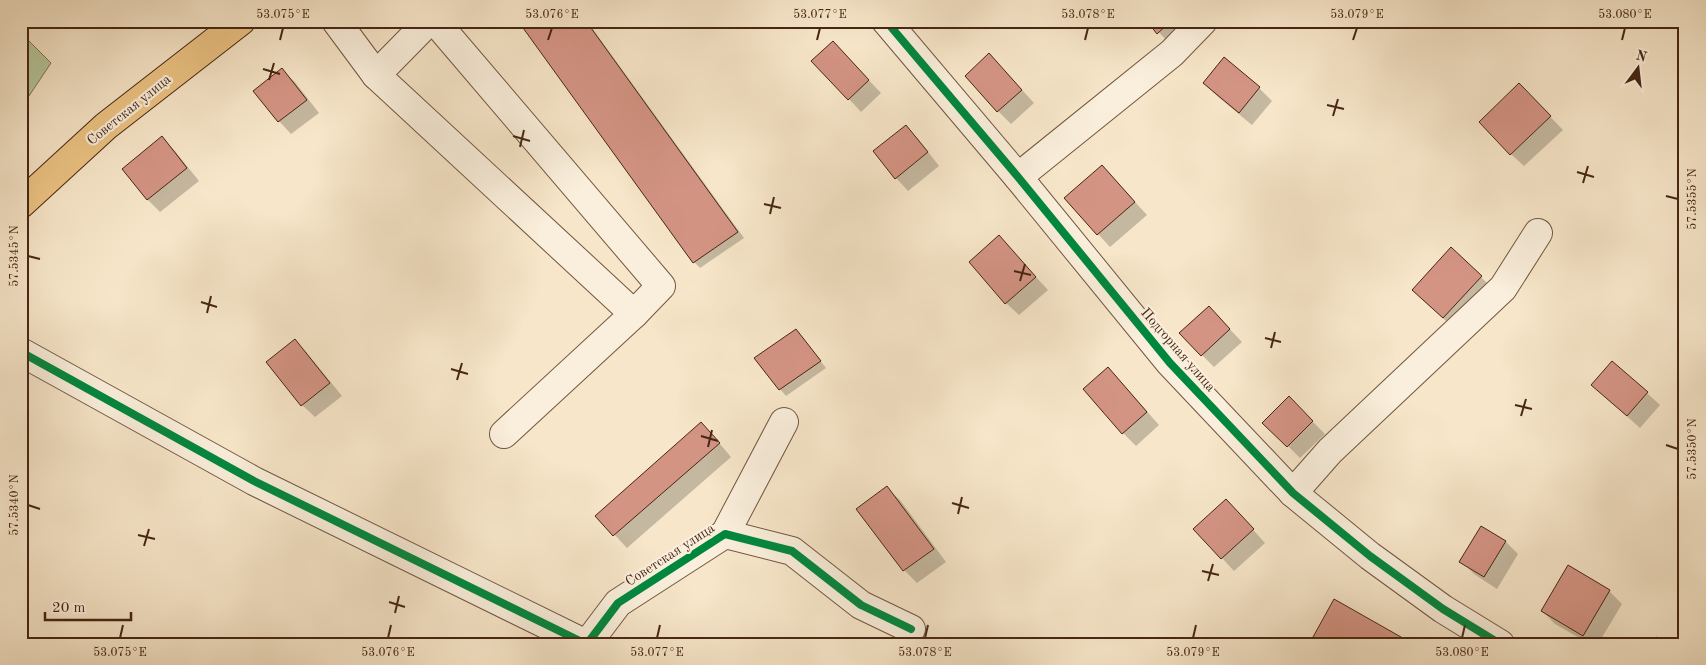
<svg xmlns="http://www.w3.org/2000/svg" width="1706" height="665" viewBox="0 0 1706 665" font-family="'Old Standard TT',serif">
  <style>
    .green { fill: #b7c69b; stroke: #7e7657 }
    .shadow { fill: #0003 }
    .building { fill: #d49484; stroke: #462613 }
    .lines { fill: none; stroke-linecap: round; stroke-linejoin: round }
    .minor-casing { stroke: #725640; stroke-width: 30 }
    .major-casing { stroke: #462613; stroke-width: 30 }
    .minor { stroke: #faefdc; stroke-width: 28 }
    .major { stroke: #ecc384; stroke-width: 28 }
    .cycleway-casing { stroke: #faefdc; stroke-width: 11 }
    .cycleway { stroke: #00873e; stroke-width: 8 }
    .ticks { fill: none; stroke: #462613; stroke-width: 2 }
    .labels { text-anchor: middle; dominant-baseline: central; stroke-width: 4.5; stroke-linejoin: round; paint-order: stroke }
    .street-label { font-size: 14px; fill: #462613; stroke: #faefdc }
    .neatline { fill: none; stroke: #462613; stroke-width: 2 }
    .ticks-label { font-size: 12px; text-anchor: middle; fill: #462613 }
  </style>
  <rect width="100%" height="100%" fill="#f7e6c9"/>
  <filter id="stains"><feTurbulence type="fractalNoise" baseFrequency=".004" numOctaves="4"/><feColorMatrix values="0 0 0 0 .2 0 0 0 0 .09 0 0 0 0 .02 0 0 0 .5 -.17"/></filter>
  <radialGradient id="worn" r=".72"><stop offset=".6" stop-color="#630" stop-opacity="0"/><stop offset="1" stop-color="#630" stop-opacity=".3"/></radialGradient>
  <path class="green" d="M21 33 51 63 21 108Z"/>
  <g class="shadow">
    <path d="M520 21H587L744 238 700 268 694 262Z"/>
    <path d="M923 21H937L929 28Z"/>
    <path d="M1148 21H1184L1171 45Z"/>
    <path d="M845 55 881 93 861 112 849 99Z"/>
    <path d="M1002 68 1034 103 1011 124 998 111Z"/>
    <path d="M282 70 295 82 319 113 291 134 279 121Z"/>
    <path d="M1204 83 1259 88 1272 101 1252 125 1217 96Z"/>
    <path d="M1532 98 1563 130 1524 166 1511 154Z"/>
    <path d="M906 127 918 139 939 166 908 191 896 178Z"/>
    <path d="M162 138 175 151 199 181 160 212 148 200 123 169Z"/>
    <path d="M1102 166 1147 215 1110 247 1098 234Z"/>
    <path d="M999 237 1048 290 1019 315 1006 303Z"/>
    <path d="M1481 277 1493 289 1456 330 1426 303Z"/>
    <path d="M1221 320 1242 342 1214 367 1202 355Z"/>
    <path d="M796 330 826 368 786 396 780 389Z"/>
    <path d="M295 341 307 353 342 396 315 417 302 405Z"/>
    <path d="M1120 381 1159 425 1136 446 1123 433Z"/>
    <path d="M1592 385 1647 393 1660 405 1640 428Z"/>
    <path d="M1289 398 1325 434 1300 458 1264 422Z"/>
    <path d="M714 437 731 457 627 548 597 516Z"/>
    <path d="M887 488 900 500 946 562 917 583 904 570 858 509Z"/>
    <path d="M1238 513 1265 543 1234 571 1222 558Z"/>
    <path d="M1506 542 1518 554 1497 589 1474 574 1461 561Z"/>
    <path d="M1609 591 1622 604 1598 644H1590L1555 624 1542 611Z"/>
  </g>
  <g class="building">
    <path d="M518 21H586L738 232 693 263Z"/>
    <path d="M1147 21H1171L1157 34Z"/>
    <path d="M833 41 869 80 848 100 811 61Z"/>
    <path d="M989 53 1022 90 997 112 965 76Z"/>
    <path d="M1224 57 1260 87 1239 113 1203 83Z"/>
    <path d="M282 68 307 100 278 122 253 91Z"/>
    <path d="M1519 83 1551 116 1510 155 1479 122Z"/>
    <path d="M906 125 928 152 895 179 873 151Z"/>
    <path d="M162 136 187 168 147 200 122 169Z"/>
    <path d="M1102 165 1135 202 1097 235 1064 198Z"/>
    <path d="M999 235 1036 277 1005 304 969 262Z"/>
    <path d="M1451 247 1482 276 1443 318 1412 290Z"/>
    <path d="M1209 306 1230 329 1201 356 1179 333Z"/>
    <path d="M796 329 821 361 779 390 754 358Z"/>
    <path d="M295 339 330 383 301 406 266 362Z"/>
    <path d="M1612 361 1648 392 1627 416 1591 385Z"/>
    <path d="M1108 367 1147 412 1122 434 1083 389Z"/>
    <path d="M1289 396 1313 421 1287 447 1262 423Z"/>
    <path d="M701 422 720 443 613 536 595 516Z"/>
    <path d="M887 486 934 549 903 571 856 509Z"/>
    <path d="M1226 499 1254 529 1221 559 1193 529Z"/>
    <path d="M1481 526 1506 541 1484 577 1459 562Z"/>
    <path d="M1568 565 1610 590 1583 636 1541 611Z"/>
    <path d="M1334 599 1408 641 1406 644H1325L1313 637Z"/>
    <path d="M1656 637 1667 644H1652Z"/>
  </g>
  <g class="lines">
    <g class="minor-casing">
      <g id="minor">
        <path d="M336 21 376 75 634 314"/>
        <path d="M435 21 661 286 634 314 504 434"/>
        <path d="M886 21 1018 177 1170 363 1293 493 1370 556 1443 609 1500 644"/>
        <path d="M376 75 429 21"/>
        <path d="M1018 177 1172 53 1203 21"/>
        <path d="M21 352 254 481 586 644"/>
        <path d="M1293 493 1330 451 1503 288 1538 233"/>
        <path d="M725 534 784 422"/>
        <path d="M587 644 618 603 725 534 792 551 861 605 911 629"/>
      </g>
    </g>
    <g class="major-casing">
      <path id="major" d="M21 204 106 126 241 21"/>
    </g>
    <use href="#minor" class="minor"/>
    <use href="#major" class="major"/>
    <g class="cycleway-casing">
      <g id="cycleway">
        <path d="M886 21 1018 177 1170 363 1293 493 1370 556 1443 609 1500 644"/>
        <path d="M21 352 254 481 586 644"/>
        <path d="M587 644 618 603 725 534 792 551 861 605 911 629"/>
      </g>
    </g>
    <use href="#cycleway" class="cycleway"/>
  </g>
  <path class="ticks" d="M280 40 283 28M548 40 552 28M817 40 820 28M1085 40 1088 28M1353 40 1357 28M1622 40 1625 28M263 69 280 74M269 80 274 63M1327 105 1344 109M1333 116 1338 99M513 136 530 141M520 147 524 130M1577 172 1594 177M1583 183 1588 166M1666 196 1678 199M764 204 781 208M770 214 774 197M28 256 40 259M1014 271 1031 275M1020 281 1025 264M201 302 217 307M207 313 211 296M1265 338 1281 342M1271 348 1275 332M451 369 468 374M457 380 462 363M1515 405 1532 409M1521 416 1526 399M701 436 718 441M1666 445 1678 449M708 447 712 430M952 503 969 508M28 505 40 509M958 514 962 497M138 535 155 539M144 546 149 529M1202 571 1219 575M1208 581 1213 564M389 602 405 607M395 613 399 596M120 638 123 625M388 638 391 625M657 638 660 625M925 638 928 625M1193 638 1196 625M1462 638 1465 625"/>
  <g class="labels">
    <g class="street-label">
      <text transform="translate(129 110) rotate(-39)">Советская улица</text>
      <text transform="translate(1178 350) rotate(49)">Подгорная улица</text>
      <text transform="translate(670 555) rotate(-33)">Советская улица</text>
    </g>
  </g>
  <rect width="1706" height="665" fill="none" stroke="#f7e6c9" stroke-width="55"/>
  <g transform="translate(1638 68) rotate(15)" stroke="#faefdc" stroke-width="4" paint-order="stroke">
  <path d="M0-4L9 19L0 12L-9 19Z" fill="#462613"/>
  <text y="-8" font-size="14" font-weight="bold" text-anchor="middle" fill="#462613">N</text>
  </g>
  <path d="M45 612v8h86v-8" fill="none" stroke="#462613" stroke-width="2.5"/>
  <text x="52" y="612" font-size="15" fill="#462613" stroke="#faefdc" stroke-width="4" paint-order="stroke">20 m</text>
  <rect x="28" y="28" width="1650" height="610" class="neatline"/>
  <g class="ticks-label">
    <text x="283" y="18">53.075°E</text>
    <text x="552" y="18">53.076°E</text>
    <text x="820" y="18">53.077°E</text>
    <text x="1088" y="18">53.078°E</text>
    <text x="1357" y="18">53.079°E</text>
    <text x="1625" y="18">53.080°E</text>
    <text transform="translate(1692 199) rotate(-90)" y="4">57.5355°N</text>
    <text transform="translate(14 256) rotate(-90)" y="4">57.5345°N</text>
    <text transform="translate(1692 449) rotate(-90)" y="4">57.5350°N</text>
    <text transform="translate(14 505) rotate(-90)" y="4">57.5340°N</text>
    <text x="120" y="656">53.075°E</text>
    <text x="388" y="656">53.076°E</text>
    <text x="657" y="656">53.077°E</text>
    <text x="925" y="656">53.078°E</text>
    <text x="1193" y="656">53.079°E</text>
    <text x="1462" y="656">53.080°E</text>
  </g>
  <rect width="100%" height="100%" filter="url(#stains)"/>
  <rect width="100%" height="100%" fill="url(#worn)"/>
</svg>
